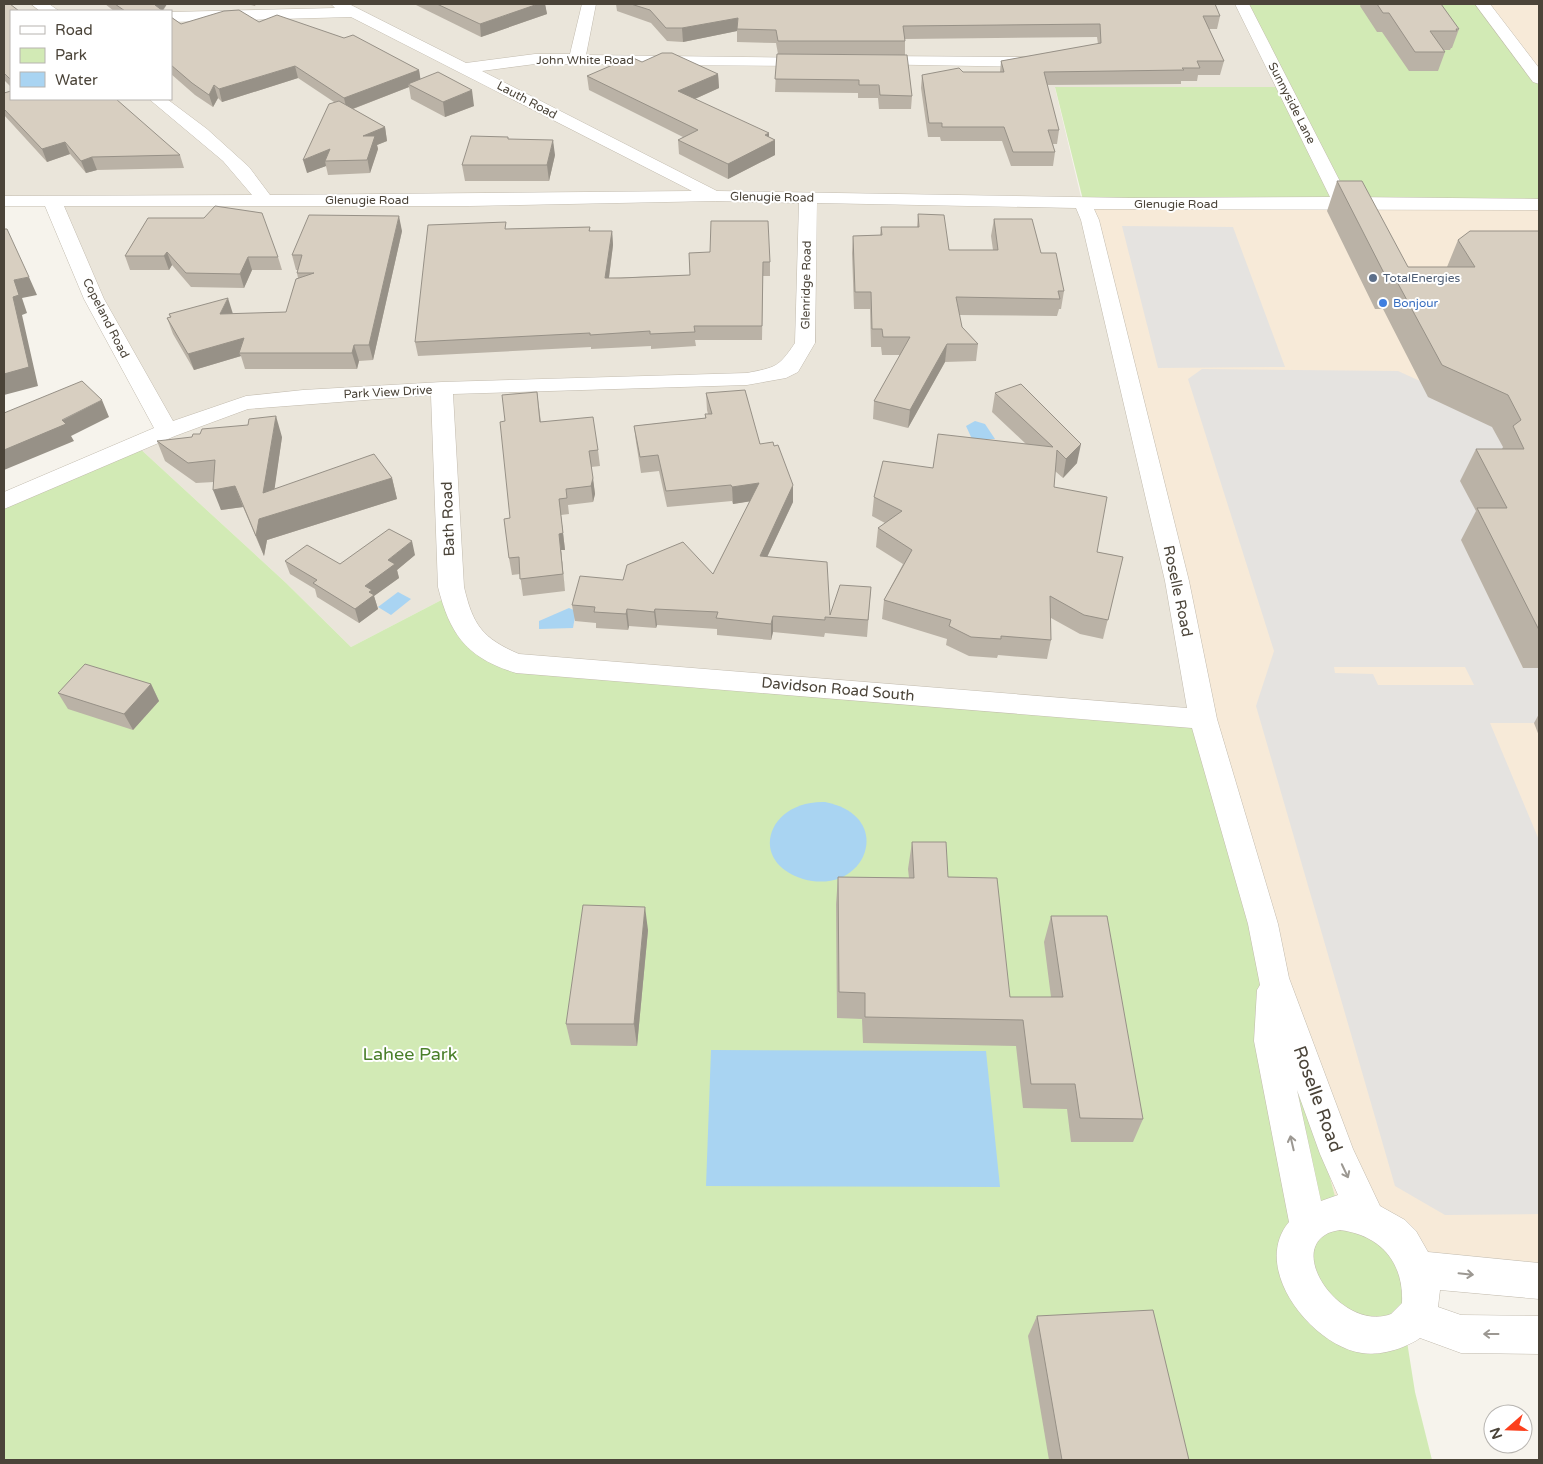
<svg xmlns="http://www.w3.org/2000/svg" width="1543" height="1464" viewBox="0 0 1543 1464" font-family="'Varela Round',sans-serif">
  <style>
    .residential { fill: #eae5da; fill-rule: evenodd }
    .commercial { fill: #f7ead8 }
    .green { fill: #d2eab5 }
    .parking { fill: #e5e3e0; fill-rule: evenodd }
    .water { fill: #a9d4f2 }
    .lines { fill: none; stroke-linecap: round; stroke-linejoin: round }
    .minor-casing { stroke: #c2bbae; stroke-width: 1 }
    .minor { fill: #fff; fill-rule: evenodd }
    .wall { fill: #bab2a6 }
    .shaded-wall { fill: #979187 }
    .building { fill: #d8cfc1; stroke: #979187 }
    .oneway { stroke: #9c9892 }
    .service-dot { fill: #5c6f8a; stroke: #fff; stroke-width: 2 }
    .shop-dot { fill: #3f7fe0; stroke: #fff; stroke-width: 2 }
    .labels { text-anchor: middle; dominant-baseline: central; stroke-width: 4; stroke-linejoin: round; paint-order: stroke }
    .far-street-label { font-size: 12px; fill: #4b4439; stroke: #fff }
    .far-service-label { font-size: 12px; fill: #4e5e75; stroke: #fff; text-anchor: start }
    .far-shop-label { font-size: 12px; fill: #366cbe; stroke: #fff; text-anchor: start }
    .street-label { font-size: 15px; fill: #4b4439; stroke: #fff }
    .near-park-label { font-size: 18px; fill: #4a7f2a; stroke: #fff }
    .near-street-label { font-size: 18px; fill: #4b4439; stroke: #fff }
  </style>
  <rect width="100%" height="100%" fill="#f6f3ec"/>
  <path class="residential" d="M4 4H1243L1285 87 1055 88 1205 718 517 661 477 643 453 594 351 647 285 582 136 445 169 431 55 200H4ZM11 11H171V99H11Z"/>
  <g class="commercial">
    <path d="M1482 4H1539V81L1510 43Z"/>
    <path d="M1344 203 1539 204V1277L1467 1271 1339 1211 1205 718 1084 204Z"/>
  </g>
  <g class="green">
    <path d="M1243 4H1482L1539 81V204H1084L1055 87H1285Z"/>
    <path d="M136 445 285 582 351 647 453 594 457 611 517 661 1205 718 1339 1211 1405 1242V1329L1415 1392 1432 1460H4V500Z"/>
  </g>
  <g class="parking">
    <path d="M1122 226 1233 227 1285 367 1158 368Z"/>
    <path d="M1539 350 1490 540 1462 541 1523 668H1539V723H1490L1539 840V1214L1445 1215 1395 1186 1256 706 1274 651 1188 379 1202 369 1398 371 1420 381 1412 365H1447ZM1334 667H1465L1474 685H1378L1373 674 1335 673Z"/>
  </g>
  <g class="water">
    <path d="M975 421 985 424 995 439H972L966 426Z"/>
    <path d="M398 592 411 599 391 615 378 607Z"/>
    <path d="M569 608 576 611 573 628 539 629V621Z"/>
    <path d="M825 802C897 816 866 897 803 879 747 862 767 800 825 802Z"/>
    <path d="M711 1050 986 1051 1000 1187 706 1186Z"/>
  </g>
  <g class="lines">
    <g class="minor-casing">
      <g id="minor">
        <path d="M31 4H49L59 11H40Z"/>
        <path d="M331 4H349L466 63 535 54H570L582 4H596L586 55 819 58 821 61 813 66 535 64 482 71 717 191 1130 198 1330 197 1235 4H1249L1348 197 1539 199V210L1094 209 1099 220 1189 581 1217 719 1278 924 1289 978 1353 1149 1380 1206 1405 1220 1416 1231 1428 1252 1539 1263V1299L1440 1290 1438 1307 1461 1315 1539 1316V1354L1461 1353 1420 1338C1415 1342 1409 1344 1403 1347 1390 1352 1376 1355 1362 1353 1312 1346 1250 1268 1289 1222L1254 1041 1257 990 1260 985 1248 924 1192 728 516 673C467 658 450 635 438 587L431 395 248 409 175 436 4 509V492L154 428 84 299 45 206H4V196L252 195 223 161 149 99H167L207 129 249 167 270 195 692 191 351 17 171 22V12L335 8ZM716 201 799 203 795 343C778 368 776 367 747 373L442 382 303 390 246 396 173 421 104 299 64 206H469ZM817 203 1076 208 1081 220 1165 581 1187 708 519 654C482 638 473 625 464 587L453 394 747 385 786 378 798 372 815 343ZM1297 1090 1320 1154 1338 1195 1321 1201ZM1340 1230C1380 1235 1404 1262 1402 1303L1391 1314C1345 1332 1289 1257 1325 1235 1329 1232 1335 1231 1340 1230Z"/>
        <path d="M1475 4H1490L1539 68V84L1533 82Z"/>
        <path d="M871 56 1035 57 1043 62 1035 67 865 64 863 61Z"/>
      </g>
    </g>
    <use href="#minor" class="minor"/>
  </g>
  <g class="wall">
    <path d="M4 4 11 11V87L4 80Z"/>
    <path d="M51 4H167L163 11H114L105 4Z"/>
    <path d="M247 4H256L255 6Z"/>
    <path d="M414 4H545L547 14 481 37Z"/>
    <path d="M616 4H1215L1220 16 1217 29H1209L1224 61 1220 75H1198L1197 81H1181V84L1047 85 1059 130 1057 144H1053L1055 152 1053 166H1011L1002 141H941L940 137H928L921 88 922 75 963 72H1000L1001 61 1098 44 1097 37 905 39V55L778 54 776 43 737 42V31L683 42 667 41 651 23 617 11Z"/>
    <path d="M1361 4H1441L1459 29 1452 48H1451L1450 50H1444L1445 52 1438 71H1409L1382 32H1377L1360 6Z"/>
    <path d="M171 17 181 24 259 22 419 70 420 79 474 106 445 117 411 99 409 87 353 109 385 127 387 141 377 145 378 149 370 173 328 175 326 166 307 173 334 102 298 78 222 102 218 98 213 107 195 95 171 74Z"/>
    <path d="M777 54 912 96 911 109H879L878 98H858V93L775 92Z"/>
    <path d="M642 62 718 74 719 88 695 99 775 140V155L728 179 679 154 678 140 683 137 589 90 587 76Z"/>
    <path d="M4 93 180 155 184 168 97 170 86 173 70 154 47 162 4 115Z"/>
    <path d="M509 139 555 155 549 181H465L462 165Z"/>
    <path d="M1337 181 1408 267H1447L1458 240 1539 231V668H1523L1461 540 1476 511 1460 481 1476 449H1502L1503 447 1492 427 1428 397 1383 309H1375L1327 211Z"/>
    <path d="M918 214 949 250H993L991 236 994 219 1041 253 1064 291 1061 309H1059L1057 316 959 315 962 327 978 344 976 361 945 362 908 428 873 419 874 401 900 355H882L881 347H871L870 309H854L852 253 853 236 880 235 881 227H917Z"/>
    <path d="M148 218 278 257 282 270H252L244 288 191 287 172 265 169 270H130L125 256Z"/>
    <path d="M590 227V231H612L613 245 609 278 690 275 689 253 770 262V276H763L762 340H695L696 346 651 349V346L591 349V347L418 356 415 342 507 229Z"/>
    <path d="M402 231 373 360 359 361 357 369H245L241 356 194 370 173 334 167 318 170 317 169 314H233L286 312 298 278 297 273 298 270H296L292 255Z"/>
    <path d="M537 392 541 422 598 450 600 466 591 467 595 494 593 502 568 505 569 514 561 515 565 550H561L565 591 523 596 520 574 512 575 509 558 510 518Z"/>
    <path d="M706 393 760 444 793 502 767 557 830 615 871 587 867 637 825 633 824 637 773 632 771 640 717 635V629L657 625 656 628 629 626 628 630 596 628V623L575 621 572 605 623 580 713 574 750 501 733 504 732 501 667 507 659 471 641 473 636 442 634 426 705 418V414H708L707 410Z"/>
    <path d="M995 393 1077 463 1063 478 1055 471 1054 487 1097 552 1123 557 1103 639 1080 634 1051 618V640L1047 659 998 655 997 658 969 656 946 645 947 639 882 619 884 600 903 564 876 547 878 528 885 523 872 516 874 497 933 468 1026 444 992 412Z"/>
    <path d="M282 437 274 489 392 478 397 499 267 540 264 556 243 507 221 510 214 482 196 483 165 461 157 441Z"/>
    <path d="M415 555 397 570 399 578 374 596 378 609 359 623 317 597 315 589 290 574 285 561 340 564Z"/>
    <path d="M151 684 159 701 133 730 68 709 58 693Z"/>
    <path d="M1539 714V736L1534 723Z"/>
    <path d="M912 842 948 877 1010 997H1051L1044 942 1051 916 1143 1119 1133 1142H1071L1067 1109 1023 1108 1016 1046 863 1043 862 1019 837 1018 836 904 838 877 909 878 908 869Z"/>
    <path d="M648 930 637 1046 571 1045 566 1024Z"/>
    <path d="M1037 1316 1189 1460H1049L1028 1336Z"/>
  </g>
  <g class="shaded-wall">
    <path d="M156 4H167L162 11 155 5Z"/>
    <path d="M538 4H545L547 14 481 37 480 24Z"/>
    <path d="M738 18 737 31 683 42 682 28Z"/>
    <path d="M295 66 298 78 222 102 219 89Z"/>
    <path d="M419 70 421 82 408 84 409 87 347 111 344 98Z"/>
    <path d="M718 74 719 88 679 106 678 91Z"/>
    <path d="M214 85 218 98 213 107 209 95Z"/>
    <path d="M472 90 474 106 445 117 443 102Z"/>
    <path d="M385 127 387 141 377 145 378 149 370 173 363 136Z"/>
    <path d="M769 133V143L775 140V155L728 179V164L765 135Z"/>
    <path d="M553 140 555 155 549 181 547 165Z"/>
    <path d="M65 142 70 154 47 162 42 149Z"/>
    <path d="M330 149 325 161 326 166 307 173 303 160Z"/>
    <path d="M92 157 97 170 86 173 81 161Z"/>
    <path d="M399 216 402 231 373 360 369 345Z"/>
    <path d="M612 231 613 245 607 292 605 278Z"/>
    <path d="M167 252 172 265 169 270 164 256Z"/>
    <path d="M248 257 252 270 244 288 240 274Z"/>
    <path d="M29 277 37 295 22 298 27 313 22 315 38 386 4 395V374L14 280Z"/>
    <path d="M228 298 233 314H220Z"/>
    <path d="M244 338 239 353 241 356 194 370 188 354Z"/>
    <path d="M947 344 945 362 908 428 910 410Z"/>
    <path d="M354 345 359 361 357 369 352 353Z"/>
    <path d="M102 400 109 417 71 436 74 441 4 470V450Z"/>
    <path d="M276 416 282 437 271 514 263 493Z"/>
    <path d="M1081 444 1077 463 1063 478 1066 459Z"/>
    <path d="M392 478 397 499 267 540 264 556 256 536 259 519Z"/>
    <path d="M593 478 595 494 593 502 591 486Z"/>
    <path d="M759 483V500L733 504 732 487Z"/>
    <path d="M793 485V502L760 572V556Z"/>
    <path d="M235 486 243 507 221 510 213 490Z"/>
    <path d="M559 499 565 550H561L565 591 559 534Z"/>
    <path d="M412 541 415 555 397 570 399 578 374 596 378 609 359 623 355 609 365 586 388 560Z"/>
    <path d="M627 609 629 626 628 630 626 614Z"/>
    <path d="M655 609 657 625 656 628 654 612Z"/>
    <path d="M773 616V632L771 640V624Z"/>
    <path d="M151 684 159 701 133 730 124 714Z"/>
    <path d="M645 907 648 930 637 1046 634 1024Z"/>
  </g>
  <g class="building">
    <path d="M4 4H10L19 11H11V80L4 73Z"/>
    <path d="M115 4H156L155 5 163 11H125Z"/>
    <path d="M437 4H538L480 24Z"/>
    <path d="M631 4H1215L1220 16H1203L1224 61H1197L1200 68H1182L1184 70 1044 72 1059 130H1048L1055 152H1013L1004 127H942V123H929L922 75 959 68 963 72H1004L1001 61 1101 43 1100 24 903 26 905 41H778L776 30 737 29 738 18 682 28H666L650 10Z"/>
    <path d="M1377 4H1441L1459 29H1456L1457 31H1430L1445 52H1415L1389 13H1383Z"/>
    <path d="M239 10 259 22 277 15 344 38 353 35 419 70 344 98 295 66 219 89 214 85 209 95 192 83 171 65V17L181 24 224 11Z"/>
    <path d="M662 53H672L718 74 678 91 769 133 765 135 775 140 728 164 678 140 698 130 587 76 631 57 642 62Z"/>
    <path d="M777 54 907 55 912 96 880 95 879 85H859V80L775 79Z"/>
    <path d="M438 72 472 90 443 102 408 84Z"/>
    <path d="M11 91V99H116L180 155 92 157 81 161 65 142 42 149 4 109V93Z"/>
    <path d="M339 101 385 127 363 136H375L367 160 325 161 330 149 303 160 329 104Z"/>
    <path d="M471 136 508 137V139L553 140 547 165H462Z"/>
    <path d="M1337 181H1362L1408 267H1475L1458 240 1470 231H1539V630L1477 508H1507L1476 449H1524L1513 426 1521 420 1508 395 1442 365 1395 278 1386 277Z"/>
    <path d="M215 206 262 213 278 257H248L240 274 186 273 167 252 164 256H125L148 218H204Z"/>
    <path d="M918 214 944 215 949 250H998L994 219H1032L1041 253H1056L1064 291H1058L1060 299 956 297 962 327 978 344H947L910 410 874 401 910 337H883L882 329H872L871 292H855L853 236 882 235 881 227H919Z"/>
    <path d="M309 215 399 216 369 345H354L352 353H239L244 338 188 354 167 318 171 317 169 314 228 298 220 314 286 312 296 279 314 273H297L302 255H292Z"/>
    <path d="M711 221H768L770 262H763L762 326H694L695 332 650 334V331L590 335V333L415 342 428 225 506 222 505 229 590 227 589 231H612L605 278H621L690 275 689 253 710 252Z"/>
    <path d="M4 229H7L29 277 14 280 19 295 13 297 29 367 4 374Z"/>
    <path d="M82 381 102 400 62 420 66 424 4 450V413Z"/>
    <path d="M1021 384 1081 444 1066 459 1057 450 1054 487 1107 497 1097 552 1123 557 1108 620 1084 615 1050 596 1051 640 1001 636V639L971 637 949 626 951 620 884 600 912 550 878 528 902 511 874 497 883 461 933 468 938 434 1053 447 995 393Z"/>
    <path d="M745 390 760 444 773 442 774 446 778 445 793 485 760 556 827 562 830 615 840 585 871 587 868 620 825 617V620L773 616 771 624 716 618 718 612 655 609 654 612 627 609 626 614 594 612 595 607 572 605 580 576 623 580 627 565 683 542 713 574 759 483 732 487 731 485 666 491 658 455 640 457 634 426 706 418 705 414H712L706 393Z"/>
    <path d="M537 392 540 422 593 417 598 450 589 451 593 478 591 486 566 489 567 498 559 499 563 533 559 534 563 574 520 579 519 557 509 558 504 519 510 518 500 422 505 421 502 395Z"/>
    <path d="M276 416 263 493 374 454 392 478 259 519 256 536 235 486 213 490 215 460 188 463 157 441 192 437 193 434H200L202 429 248 425 249 419Z"/>
    <path d="M389 529 412 541 388 560 395 564 365 586 372 590 369 592 374 595 355 609 313 583 317 580 285 561 307 545 340 564Z"/>
    <path d="M85 664 151 684 124 714 58 693Z"/>
    <path d="M912 842H946L948 877 997 878 1010 997H1063L1051 916H1107L1143 1119 1080 1118 1075 1084H1031L1023 1020 865 1017V993L839 992 838 877 914 878Z"/>
    <path d="M583 905 645 907 634 1024H566Z"/>
    <path d="M1153 1310 1189 1460H1062L1037 1316Z"/>
  </g>
  <defs><path id="oneway-shaft" d="M-6 0H5M1.5-3L5.5 0L1.5 3" fill="none" stroke-width="1.6" stroke-linecap="round" stroke-linejoin="round" transform="scale(1.25)"/></defs>
  <g class="oneway">
    <use href="#oneway-shaft" transform="translate(1292 1143) rotate(-103)"/>
    <use href="#oneway-shaft" transform="translate(1345 1171) rotate(65)"/>
    <use href="#oneway-shaft" transform="translate(1466 1274) rotate(6)"/>
    <use href="#oneway-shaft" transform="translate(1491 1334) rotate(180)"/>
  </g>
  <circle class="service-dot" cx="1373" cy="278" r="5"/>
  <circle class="shop-dot" cx="1383" cy="303" r="5"/>
  <g class="labels">
    <g class="far-street-label">
      <text x="585" y="60">John White Road</text>
      <text transform="translate(527 100) rotate(28)">Lauth Road</text>
      <text transform="translate(1292 103) rotate(63)">Sunnyside Lane</text>
      <text transform="translate(772 197) rotate(1)">Glenugie Road</text>
      <text x="367" y="200">Glenugie Road</text>
      <text x="1176" y="204">Glenugie Road</text>
      <text transform="translate(806 285) rotate(-89)">Glenridge Road</text>
      <text transform="translate(106 318) rotate(63)">Copeland Road</text>
      <text transform="translate(388 392) rotate(-3)">Park View Drive</text>
    </g>
    <g class="far-service-label">
      <text x="1383" y="278">TotalEnergies</text>
    </g>
    <g class="far-shop-label">
      <text x="1393" y="303">Bonjour</text>
    </g>
    <g class="street-label">
      <text transform="translate(448 519) rotate(-92)">Bath Road</text>
      <text transform="translate(1178 591) rotate(78)">Roselle Road</text>
      <text transform="translate(838 689) rotate(5)">Davidson Road South</text>
    </g>
    <g class="near-park-label">
      <text x="410" y="1054">Lahee Park</text>
    </g>
    <g class="near-street-label">
      <text transform="translate(1318 1099) rotate(70)">Roselle Road</text>
    </g>
  </g>
  <rect width="1543" height="1464" fill="none" stroke="#4b4439" stroke-width="10"/>
  <rect x="10" y="10" width="162" height="90" fill="#ffffff" stroke="#b7b4b0"/>
  <rect x="20" y="26" width="25" height="8" fill="#ffffff" stroke="#b7b4b0"/>
  <text x="55" y="35" font-size="15" fill="#4b4439">Road</text>
  <rect x="20" y="48" width="25" height="15" fill="#d2eab5" stroke="#b7b4b0"/>
  <text x="55" y="60" font-size="15" fill="#4b4439">Park</text>
  <rect x="20" y="72" width="25" height="15" fill="#a9d4f2" stroke="#b7b4b0"/>
  <text x="55" y="85" font-size="15" fill="#4b4439">Water</text>
  <g transform="translate(1508 1429) rotate(250)"><circle r="24" fill="#ffffff" stroke="#b7b4b0"/>
  <path d="M0-4L9 19L0 12L-9 19Z" fill="#fc3f1d"/>
  <text y="-8" font-size="14" font-weight="bold" text-anchor="middle" fill="#4b4439">N</text>
  </g>
</svg>
